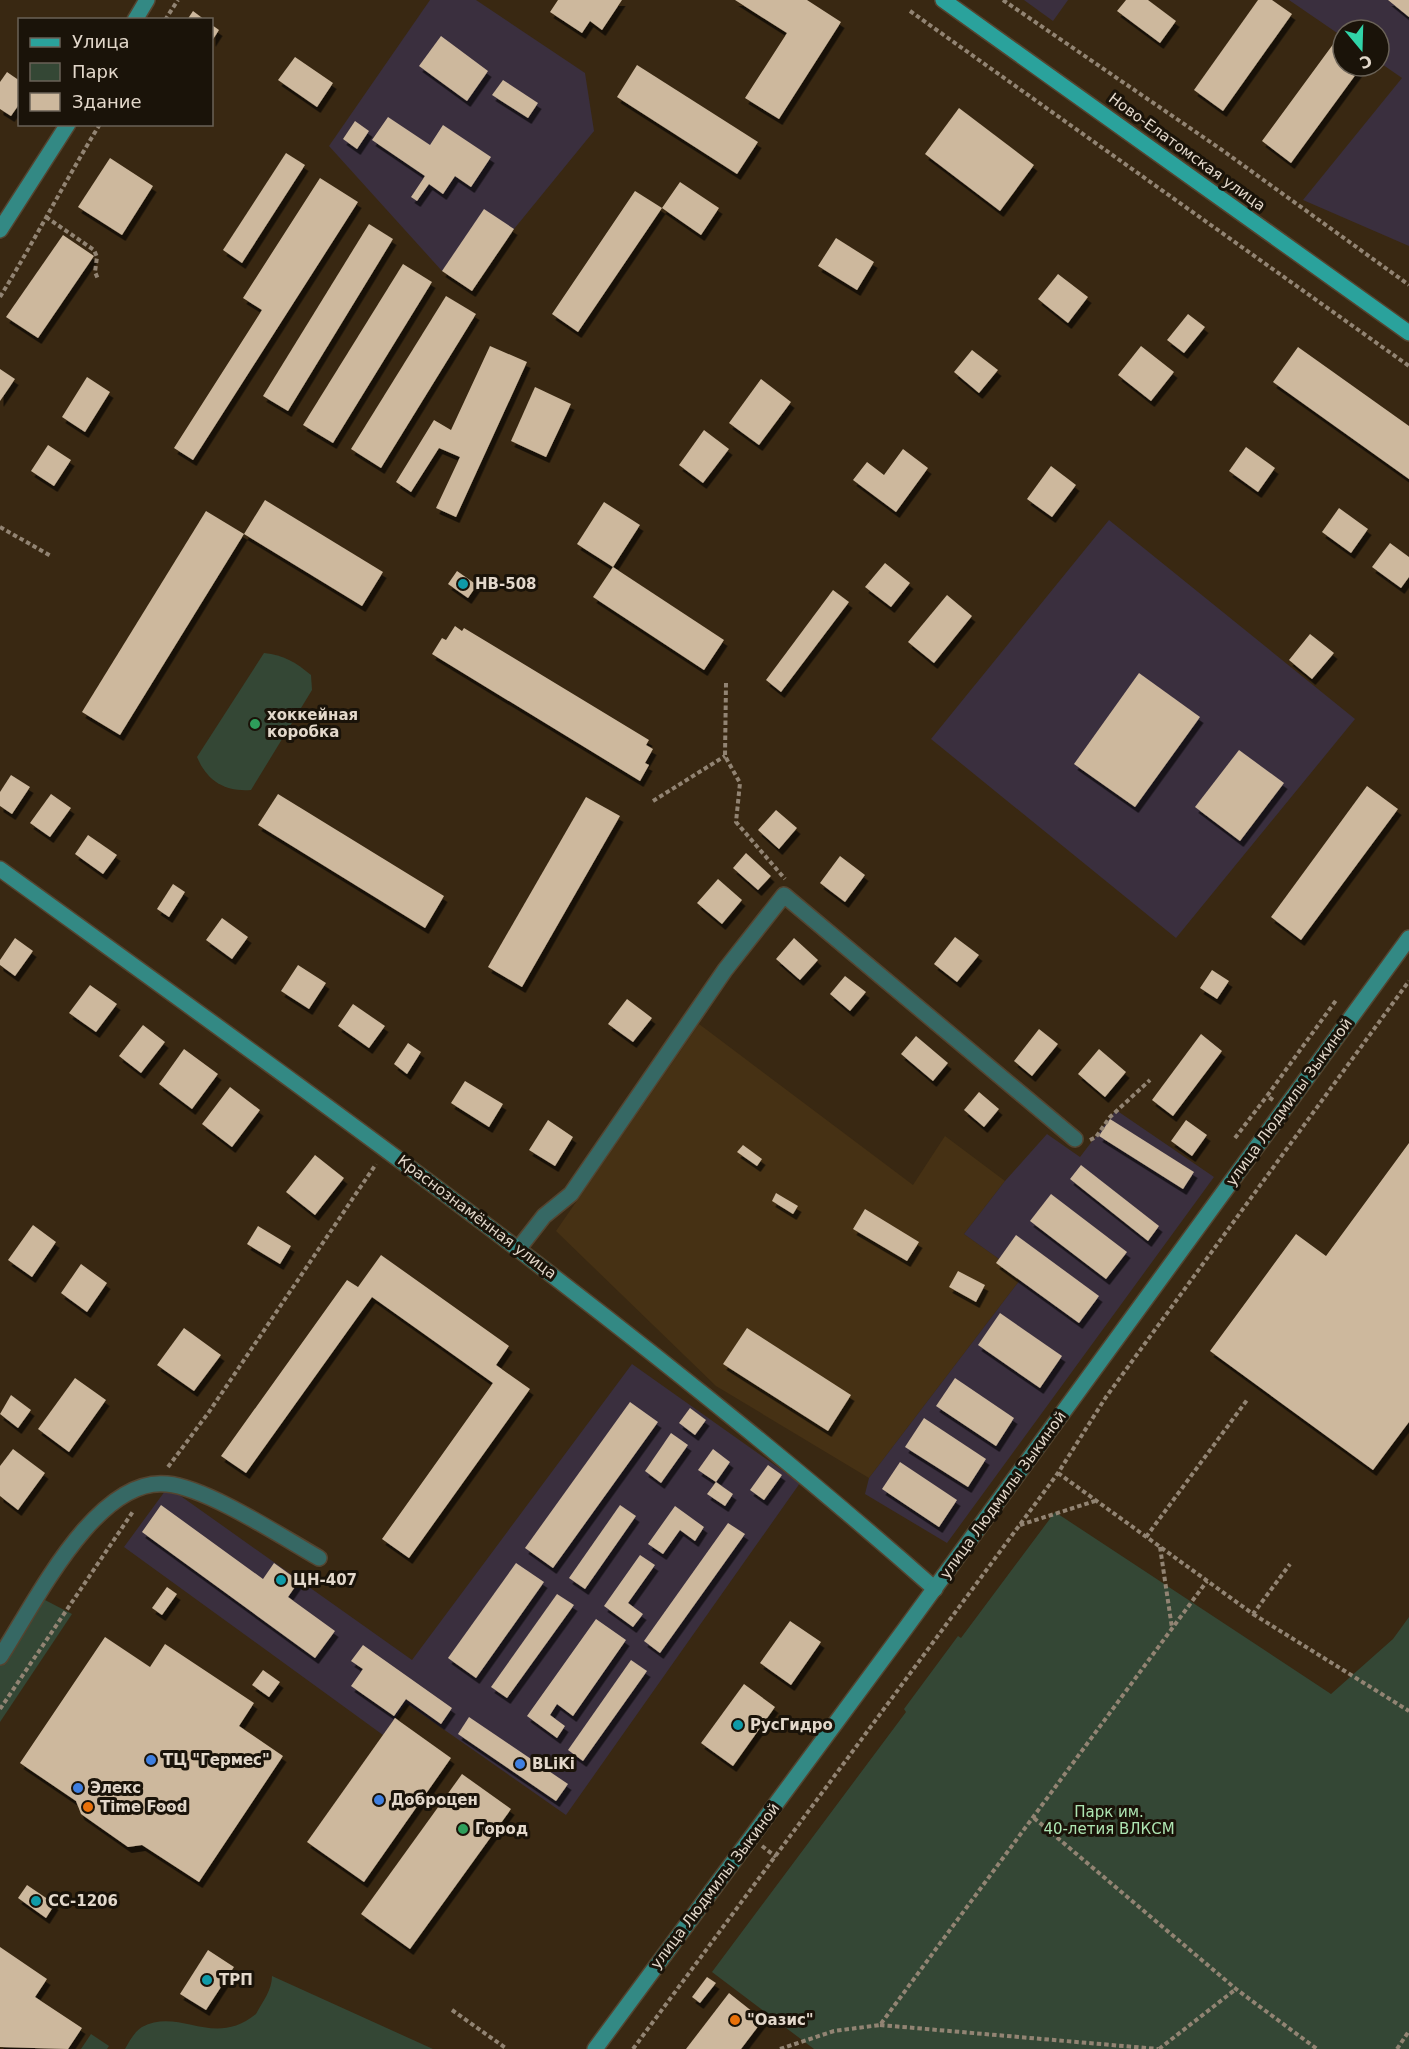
<svg xmlns="http://www.w3.org/2000/svg" width="1409" height="2049" viewBox="0 0 1409 2049" font-family="'DejaVu Sans',sans-serif">
  <style>
    .built { fill: #463114 }
    .industrial { fill: #3a2f3e }
    .green { fill: #344735 }
    .building { fill: #cdb89d; filter: url(#shadow) }
    .lines { fill: none; stroke-linecap: round; stroke-linejoin: round }
    .street-casing { stroke: #544430; stroke-width: 18 }
    .secondary-casing { stroke: #544430; stroke-width: 18 }
    .primary-casing { stroke: #544430; stroke-width: 18 }
    .path { stroke: #928473; stroke-width: 4; stroke-dasharray: 4.5 3; stroke-linecap: butt }
    .street { stroke: #366864; stroke-width: 15 }
    .secondary { stroke: #338984; stroke-width: 15 }
    .primary { stroke: #2aa29c; stroke-width: 15 }
    .culture-dot { fill: #0f9aa8; stroke: #1a1309; stroke-width: 2 }
    .leisure-dot { fill: #2e9e5b; stroke: #1a1309; stroke-width: 2 }
    .shop-dot { fill: #3f7fe0; stroke: #1a1309; stroke-width: 2 }
    .food-dot { fill: #e8710a; stroke: #1a1309; stroke-width: 2 }
    .labels { text-anchor: middle; dominant-baseline: central; stroke-width: 6; stroke-linejoin: round; paint-order: stroke }
    .street-label { font-size: 15px; fill: #e3d8cb; stroke: #1a1309 }
    .poi-label { font-size: 15px; font-weight: bold; fill: #e3d8cb; stroke: #1a1309; text-anchor: start }
    .park-label { font-size: 15px; fill: #aee5b2; stroke: #1a1309 }
  </style>
  <defs>
    <filter id="shadow"><feDropShadow dx="3.5" dy="6" stdDeviation="0" flood-color="#0009"/></filter>
  </defs>
  <rect width="100%" height="100%" fill="#392812"/>
  <path class="built" d="M699 1024 913 1185 945 1136 1005 1181 964 1234 1023 1276 869 1478 716 1386 556 1231Z"/>
  <g class="industrial">
    <path d="M430 0H476L585 73 594 131 514 229 442 271 329 146Z"/>
    <path d="M1024 0H1068L1053 21Z"/>
    <path d="M1289 0H1409V246L1303 200 1402 78 1379 62V30H1343V37Z"/>
    <path d="M1109 520 1355 719 1176 938 931 739Z"/>
    <path d="M1116 1110 1214 1177 947 1543 865 1494 869 1478 1023 1276 964 1234 1005 1181 1047 1134 1080 1157Z"/>
    <path d="M632 1364 800 1483 566 1815 406 1703 383 1735 124 1547 168 1487 412 1660Z"/>
  </g>
  <g class="green">
    <path d="M264 653C284 655 295 662 311 675L312 690 251 790C225 792 207 781 197 757Z"/>
    <path d="M1055 1512 1331 1694 1393 1639 1409 1617V2049H814L712 1972 906 1712 904 1709 958 1636 961 1638Z"/>
    <path d="M45 1600 72 1614 0 1722V1663L42 1601Z"/>
    <path d="M272 1976 433 2049H125C129 2042 134 2032 142 2027 180 2007 213 2049 256 2014 263 2001 272 1990 272 1976Z"/>
    <path d="M91 2034 109 2046 107 2049H81Z"/>
  </g>
  <g class="building">
    <path d="M558 0H622L602 30 590 21 582 33 550 12Z"/>
    <path d="M735 0H807L841 22 779 119 745 98 787 33Z"/>
    <path d="M1126 0H1148L1176 21 1160 43 1117 11Z"/>
    <path d="M1258 0H1272L1292 14 1223 111 1194 90Z"/>
    <path d="M1388 0H1409V17Z"/>
    <path d="M193 11 205 20H187Z"/>
    <path d="M212 25 219 30 212 41Z"/>
    <path d="M441 36 488 71 467 101 419 66Z"/>
    <path d="M1334 43 1343 50V66H1362L1291 163 1262 141Z"/>
    <path d="M295 57 333 83 317 107 278 80Z"/>
    <path d="M637 65 758 142 737 174 617 97Z"/>
    <path d="M7 72 20 81V103L11 116 0 109V82Z"/>
    <path d="M503 80 538 103 528 118 492 95Z"/>
    <path d="M959 108 1034 165 1000 211 925 154Z"/>
    <path d="M388 117 430 145 443 125 491 157 471 187 455 176 443 194 429 184 417 201 411 197 425 176 372 140Z"/>
    <path d="M355 121 369 131 357 149 343 139Z"/>
    <path d="M286 153 305 165 242 263 223 250Z"/>
    <path d="M110 158 153 186 122 235 78 207Z"/>
    <path d="M320 178 358 202 193 460 174 448 262 310 243 298Z"/>
    <path d="M680 182 719 208 701 235 662 208 578 332 552 314 635 191 662 208Z"/>
    <path d="M484 209 514 229 472 291 442 271Z"/>
    <path d="M369 224 393 239 288 411 263 396Z"/>
    <path d="M63 235 94 256 38 338 6 317Z"/>
    <path d="M836 238 874 262 857 290 818 266Z"/>
    <path d="M403 264 432 282 333 443 303 425Z"/>
    <path d="M1058 274 1088 297 1068 323 1038 299Z"/>
    <path d="M446 296 476 314 381 468 351 449Z"/>
    <path d="M1188 314 1205 327 1184 353 1167 340Z"/>
    <path d="M490 346 527 362 456 517 436 508 460 457 439 448 411 492 396 482 434 420 451 430Z"/>
    <path d="M1141 346 1174 372 1151 401 1118 375Z"/>
    <path d="M1298 347 1409 426V479L1273 382Z"/>
    <path d="M972 350 998 370 979 393 954 372Z"/>
    <path d="M0 369 15 379 0 401Z"/>
    <path d="M87 377 110 392 85 432 62 417Z"/>
    <path d="M761 379 791 402 759 445 729 423Z"/>
    <path d="M535 387 571 404 546 457 511 441Z"/>
    <path d="M704 430 729 449 703 483 679 465Z"/>
    <path d="M48 445 71 460 54 486 31 471Z"/>
    <path d="M1246 447 1275 468 1258 492 1229 471Z"/>
    <path d="M903 449 928 468 896 512 853 480 867 462 884 475Z"/>
    <path d="M1051 466 1076 485 1052 517 1027 499Z"/>
    <path d="M265 500 383 572 362 606 244 534Z"/>
    <path d="M604 502 640 525 613 567 577 544Z"/>
    <path d="M1339 508 1368 529 1351 553 1322 532Z"/>
    <path d="M206 511 244 534 120 735 82 712Z"/>
    <path d="M1390 543 1409 557V577L1401 588 1372 567Z"/>
    <path d="M885 563 910 583 891 607 865 587Z"/>
    <path d="M613 567 724 640 704 670 593 597Z"/>
    <path d="M457 571 477 585 468 598 448 584Z"/>
    <path d="M833 590 849 602 781 692 766 680Z"/>
    <path d="M947 595 972 616 934 663 908 642Z"/>
    <path d="M455 626 462 631 464 628 649 740 646 745 653 749 645 763 649 765 640 781 432 654 442 638 446 640Z"/>
    <path d="M1310 634 1334 653 1312 679 1289 660Z"/>
    <path d="M1139 673 1200 717 1135 807 1074 764Z"/>
    <path d="M1239 750 1284 783 1240 841 1195 807Z"/>
    <path d="M11 775 30 787 12 814 0 806V792Z"/>
    <path d="M1367 786 1398 809 1301 940 1271 917Z"/>
    <path d="M51 794 71 808 50 837 30 823Z"/>
    <path d="M278 794 444 896 425 928 258 825Z"/>
    <path d="M586 797 620 816 522 987 488 967Z"/>
    <path d="M776 810 797 828 779 849 758 830Z"/>
    <path d="M88 835 117 855 103 874 75 854Z"/>
    <path d="M746 853 771 876 758 890 733 868Z"/>
    <path d="M840 856 865 875 845 902 820 883Z"/>
    <path d="M718 879 742 900 722 924 697 903Z"/>
    <path d="M173 884 185 892 169 917 157 909Z"/>
    <path d="M222 918 248 937 232 959 206 940Z"/>
    <path d="M955 937 979 955 957 982 934 964Z"/>
    <path d="M15 938 33 951 15 976 0 965V960Z"/>
    <path d="M794 938 818 960 800 980 776 959Z"/>
    <path d="M298 965 326 983 309 1009 281 991Z"/>
    <path d="M1212 970 1229 981 1217 999 1200 988Z"/>
    <path d="M845 976 866 992 850 1011 830 994Z"/>
    <path d="M90 985 117 1004 96 1032 69 1013Z"/>
    <path d="M627 999 652 1018 633 1042 608 1024Z"/>
    <path d="M353 1004 385 1026 369 1048 338 1026Z"/>
    <path d="M143 1025 165 1042 141 1073 119 1056Z"/>
    <path d="M1039 1029 1058 1044 1032 1076 1014 1061Z"/>
    <path d="M1201 1034 1222 1051 1173 1116 1152 1100Z"/>
    <path d="M916 1036 948 1063 933 1081 901 1054Z"/>
    <path d="M408 1043 421 1052 407 1074 394 1064Z"/>
    <path d="M184 1049 218 1074 192 1109 159 1084Z"/>
    <path d="M1099 1049 1126 1072 1105 1097 1078 1074Z"/>
    <path d="M465 1081 503 1104 489 1127 451 1103Z"/>
    <path d="M230 1087 260 1110 232 1147 202 1124Z"/>
    <path d="M979 1092 999 1109 984 1127 964 1110Z"/>
    <path d="M1110 1119 1194 1172 1183 1189 1099 1136Z"/>
    <path d="M548 1120 573 1137 555 1166 529 1150Z"/>
    <path d="M1186 1120 1207 1135 1192 1156 1171 1141Z"/>
    <path d="M1409 1143V1422L1373 1470 1210 1351 1296 1234 1326 1256Z"/>
    <path d="M743 1145 762 1159 757 1166 737 1152Z"/>
    <path d="M315 1155 344 1178 315 1215 286 1192Z"/>
    <path d="M1081 1165 1159 1226 1148 1241 1070 1179Z"/>
    <path d="M776 1193 798 1206 793 1214 772 1201Z"/>
    <path d="M1051 1194 1127 1252 1106 1279 1030 1221Z"/>
    <path d="M865 1209 919 1242 907 1261 853 1229Z"/>
    <path d="M33 1225 56 1242 32 1277 8 1260Z"/>
    <path d="M258 1226 291 1246 280 1264 247 1244Z"/>
    <path d="M1016 1235 1099 1296 1079 1323 996 1263Z"/>
    <path d="M381 1255 509 1346 496 1365 530 1389 409 1558 382 1539 493 1383 372 1297 246 1473 221 1456 347 1280 358 1287Z"/>
    <path d="M81 1264 107 1283 87 1312 61 1293Z"/>
    <path d="M958 1271 985 1285 976 1302 949 1287Z"/>
    <path d="M1000 1313 1062 1356 1040 1388 978 1345Z"/>
    <path d="M184 1328 221 1355 194 1391 157 1365Z"/>
    <path d="M747 1328 851 1395 828 1431 723 1364Z"/>
    <path d="M75 1378 106 1400 69 1452 38 1429Z"/>
    <path d="M955 1378 1014 1418 996 1446 936 1406Z"/>
    <path d="M11 1395 31 1410 18 1428 0 1414Z"/>
    <path d="M630 1402 658 1422 553 1568 525 1548Z"/>
    <path d="M690 1408 706 1420 695 1435 679 1423Z"/>
    <path d="M924 1418 986 1459 968 1487 905 1447Z"/>
    <path d="M671 1433 688 1445 661 1483 645 1471Z"/>
    <path d="M13 1449 45 1473 18 1510 0 1496V1466Z"/>
    <path d="M713 1449 730 1462 716 1482 698 1470Z"/>
    <path d="M900 1462 957 1500 939 1527 882 1489Z"/>
    <path d="M768 1465 782 1475 764 1500 750 1490Z"/>
    <path d="M716 1482 733 1494 725 1506 707 1494Z"/>
    <path d="M161 1505 263 1579 274 1563 299 1581 288 1597 335 1631 315 1658 142 1532Z"/>
    <path d="M620 1505 636 1516 585 1589 569 1578Z"/>
    <path d="M675 1506 704 1527 695 1541 680 1530 663 1554 648 1544Z"/>
    <path d="M728 1523 745 1534 660 1653 644 1641Z"/>
    <path d="M640 1555 655 1565 628 1603 643 1614 633 1627 604 1606Z"/>
    <path d="M516 1563 544 1582 476 1678 448 1658Z"/>
    <path d="M167 1587 177 1594 162 1615 152 1608Z"/>
    <path d="M557 1594 574 1605 507 1698 491 1687Z"/>
    <path d="M596 1619 626 1640 573 1716 557 1704 550 1715 565 1726 557 1738 527 1716Z"/>
    <path d="M790 1621 821 1642 791 1685 760 1663Z"/>
    <path d="M105 1637 150 1667 165 1644 254 1703 239 1726 283 1756 199 1882 142 1845 128 1847 81 1814 76 1801 20 1763Z"/>
    <path d="M363 1645 452 1708 441 1724 406 1699 394 1716 351 1686 363 1669 351 1661Z"/>
    <path d="M631 1660 647 1671 583 1761 568 1750Z"/>
    <path d="M263 1670 280 1682 269 1697 252 1685Z"/>
    <path d="M744 1684 775 1707 733 1766 701 1743Z"/>
    <path d="M469 1717 568 1784 556 1801 458 1734Z"/>
    <path d="M395 1718 451 1758 364 1882 307 1842Z"/>
    <path d="M462 1774 511 1809 410 1949 361 1914Z"/>
    <path d="M27 1885 55 1904 46 1918 18 1898Z"/>
    <path d="M0 1947 47 1979 35 1997 82 2028 68 2049 0 2047Z"/>
    <path d="M208 1950 234 1967 206 2010 180 1994Z"/>
    <path d="M707 1977 716 1983 700 2003 692 1997Z"/>
    <path d="M729 1993 763 2020 741 2049H686Z"/>
  </g>
  <g class="lines">
    <g class="street-casing">
      <g id="street">
        <path d="M519 1248 544 1216 571 1194 725 970 784 895 1075 1139"/>
        <path d="M0 1657C34 1605 96 1476 167 1484 208 1488 282 1537 319 1558"/>
      </g>
    </g>
    <g class="secondary-casing">
      <g id="secondary">
        <path d="M135 20 147 0"/>
        <path d="M0 230 68 124"/>
        <path d="M0 869C319 1100 640 1328 935 1589"/>
        <path d="M595 2049 905 1629 1409 938"/>
      </g>
    </g>
    <g class="primary-casing">
      <path id="primary" d="M943 0 1409 333"/>
    </g>
    <g class="path">
      <path d="M1003 0 1222 150 1409 285"/>
      <path d="M910 11 1409 366"/>
      <path d="M165 20 178 0"/>
      <path d="M46 217 94 250 97 257 95 272 98 279"/>
      <path d="M0 297C35 240 65 181 100 124"/>
      <path d="M0 527 51 556"/>
      <path d="M726 683 725 756 740 783 736 822 785 879"/>
      <path d="M653 801 725 756"/>
      <path d="M1273 1100 1267 1096 1337 999"/>
      <path d="M1235 1138 1267 1096"/>
      <path d="M1090 1140 1096 1137 1110 1117 1150 1080"/>
      <path d="M168 1467 209 1412 376 1164"/>
      <path d="M1058 1473 1253 1614 1290 1564"/>
      <path d="M1020 1525 1095 1501"/>
      <path d="M1146 1537 1247 1400"/>
      <path d="M1160 1547 1172 1628"/>
      <path d="M1253 1614 1409 1711"/>
      <path d="M0 1709 134 1510"/>
      <path d="M1034 1818 1236 1989 1317 2049"/>
      <path d="M762 1846 776 1857"/>
      <path d="M452 2010 507 2049"/>
      <path d="M880 2025 1158 2049"/>
      <path d="M633 2049 1058 1473 1106 1397 1409 981"/>
      <path d="M780 2049 834 2031 880 2025 1207 1581"/>
      <path d="M1159 2049 1236 1989"/>
      <path d="M1397 2049 1409 2031"/>
    </g>
    <use href="#street" class="street"/>
    <use href="#secondary" class="secondary"/>
    <use href="#primary" class="primary"/>
  </g>
  <g class="culture-dot">
    <circle cx="463" cy="584" r="6"/>
    <circle cx="281" cy="1580" r="6"/>
    <circle cx="738" cy="1725" r="6"/>
    <circle cx="36" cy="1901" r="6"/>
    <circle cx="207" cy="1980" r="6"/>
  </g>
  <g class="leisure-dot">
    <circle cx="255" cy="724" r="6"/>
    <circle cx="463" cy="1829" r="6"/>
  </g>
  <g class="shop-dot">
    <circle cx="151" cy="1760" r="6"/>
    <circle cx="520" cy="1764" r="6"/>
    <circle cx="78" cy="1788" r="6"/>
    <circle cx="379" cy="1800" r="6"/>
  </g>
  <g class="food-dot">
    <circle cx="88" cy="1807" r="6"/>
    <circle cx="735" cy="2020" r="6"/>
  </g>
  <g class="labels">
    <g class="street-label">
      <text transform="translate(1187 152) rotate(36)">Ново-Елатомская улица</text>
      <text transform="translate(1289 1102) rotate(-54)">улица Людмилы Зыкиной</text>
      <text transform="translate(477 1217) rotate(37)">Краснознамённая улица</text>
      <text transform="translate(1003 1495) rotate(-54)">улица Людмилы Зыкиной</text>
      <text transform="translate(715 1886) rotate(-53)">улица Людмилы Зыкиной</text>
    </g>
    <g class="poi-label">
      <text x="475" y="584">НВ-508</text>
      <text x="267" y="715">хоккейная<tspan x="267" dy="17">коробка</tspan></text>
      <text x="293" y="1580">ЦН-407</text>
      <text x="750" y="1725">РусГидро</text>
      <text x="163" y="1760">ТЦ "Гермес"</text>
      <text x="532" y="1764">BLiKi</text>
      <text x="90" y="1788">Элекс</text>
      <text x="391" y="1800">Доброцен</text>
      <text x="100" y="1807">Time Food</text>
      <text x="475" y="1829">Город</text>
      <text x="48" y="1901">СС-1206</text>
      <text x="219" y="1980">ТРП</text>
      <text x="747" y="2020">"Оазис"</text>
    </g>
    <g class="park-label">
      <text x="1109" y="1812">Парк им.<tspan x="1109" dy="17">40-летия ВЛКСМ</tspan></text>
    </g>
  </g>
  <rect x="18" y="18" width="195" height="108" fill="#1a1309" stroke="#6a6257" stroke-width="1.5"/>
  <rect x="30" y="38" width="30" height="9" fill="#2aa29c" stroke="#6a6257" stroke-width="1.5"/>
  <text x="72" y="48" font-size="18" fill="#e3d8cb">Улица</text>
  <rect x="30" y="63" width="30" height="18" fill="#344735" stroke="#6a6257" stroke-width="1.5"/>
  <text x="72" y="78" font-size="18" fill="#e3d8cb">Парк</text>
  <rect x="30" y="93" width="30" height="18" fill="#cdb89d" stroke="#6a6257" stroke-width="1.5"/>
  <text x="72" y="108" font-size="18" fill="#e3d8cb">Здание</text>
  <g transform="translate(1361 48) rotate(161)"><circle r="28" fill="#1a1309" stroke="#6a6257" stroke-width="1.5"/>
  <path d="M0-4.5L10 22L0 15L-10 22Z" fill="#31d4a9"/>
  <text y="-9" font-size="16" font-weight="bold" text-anchor="middle" fill="#e3d8cb">С</text>
  </g>
</svg>
